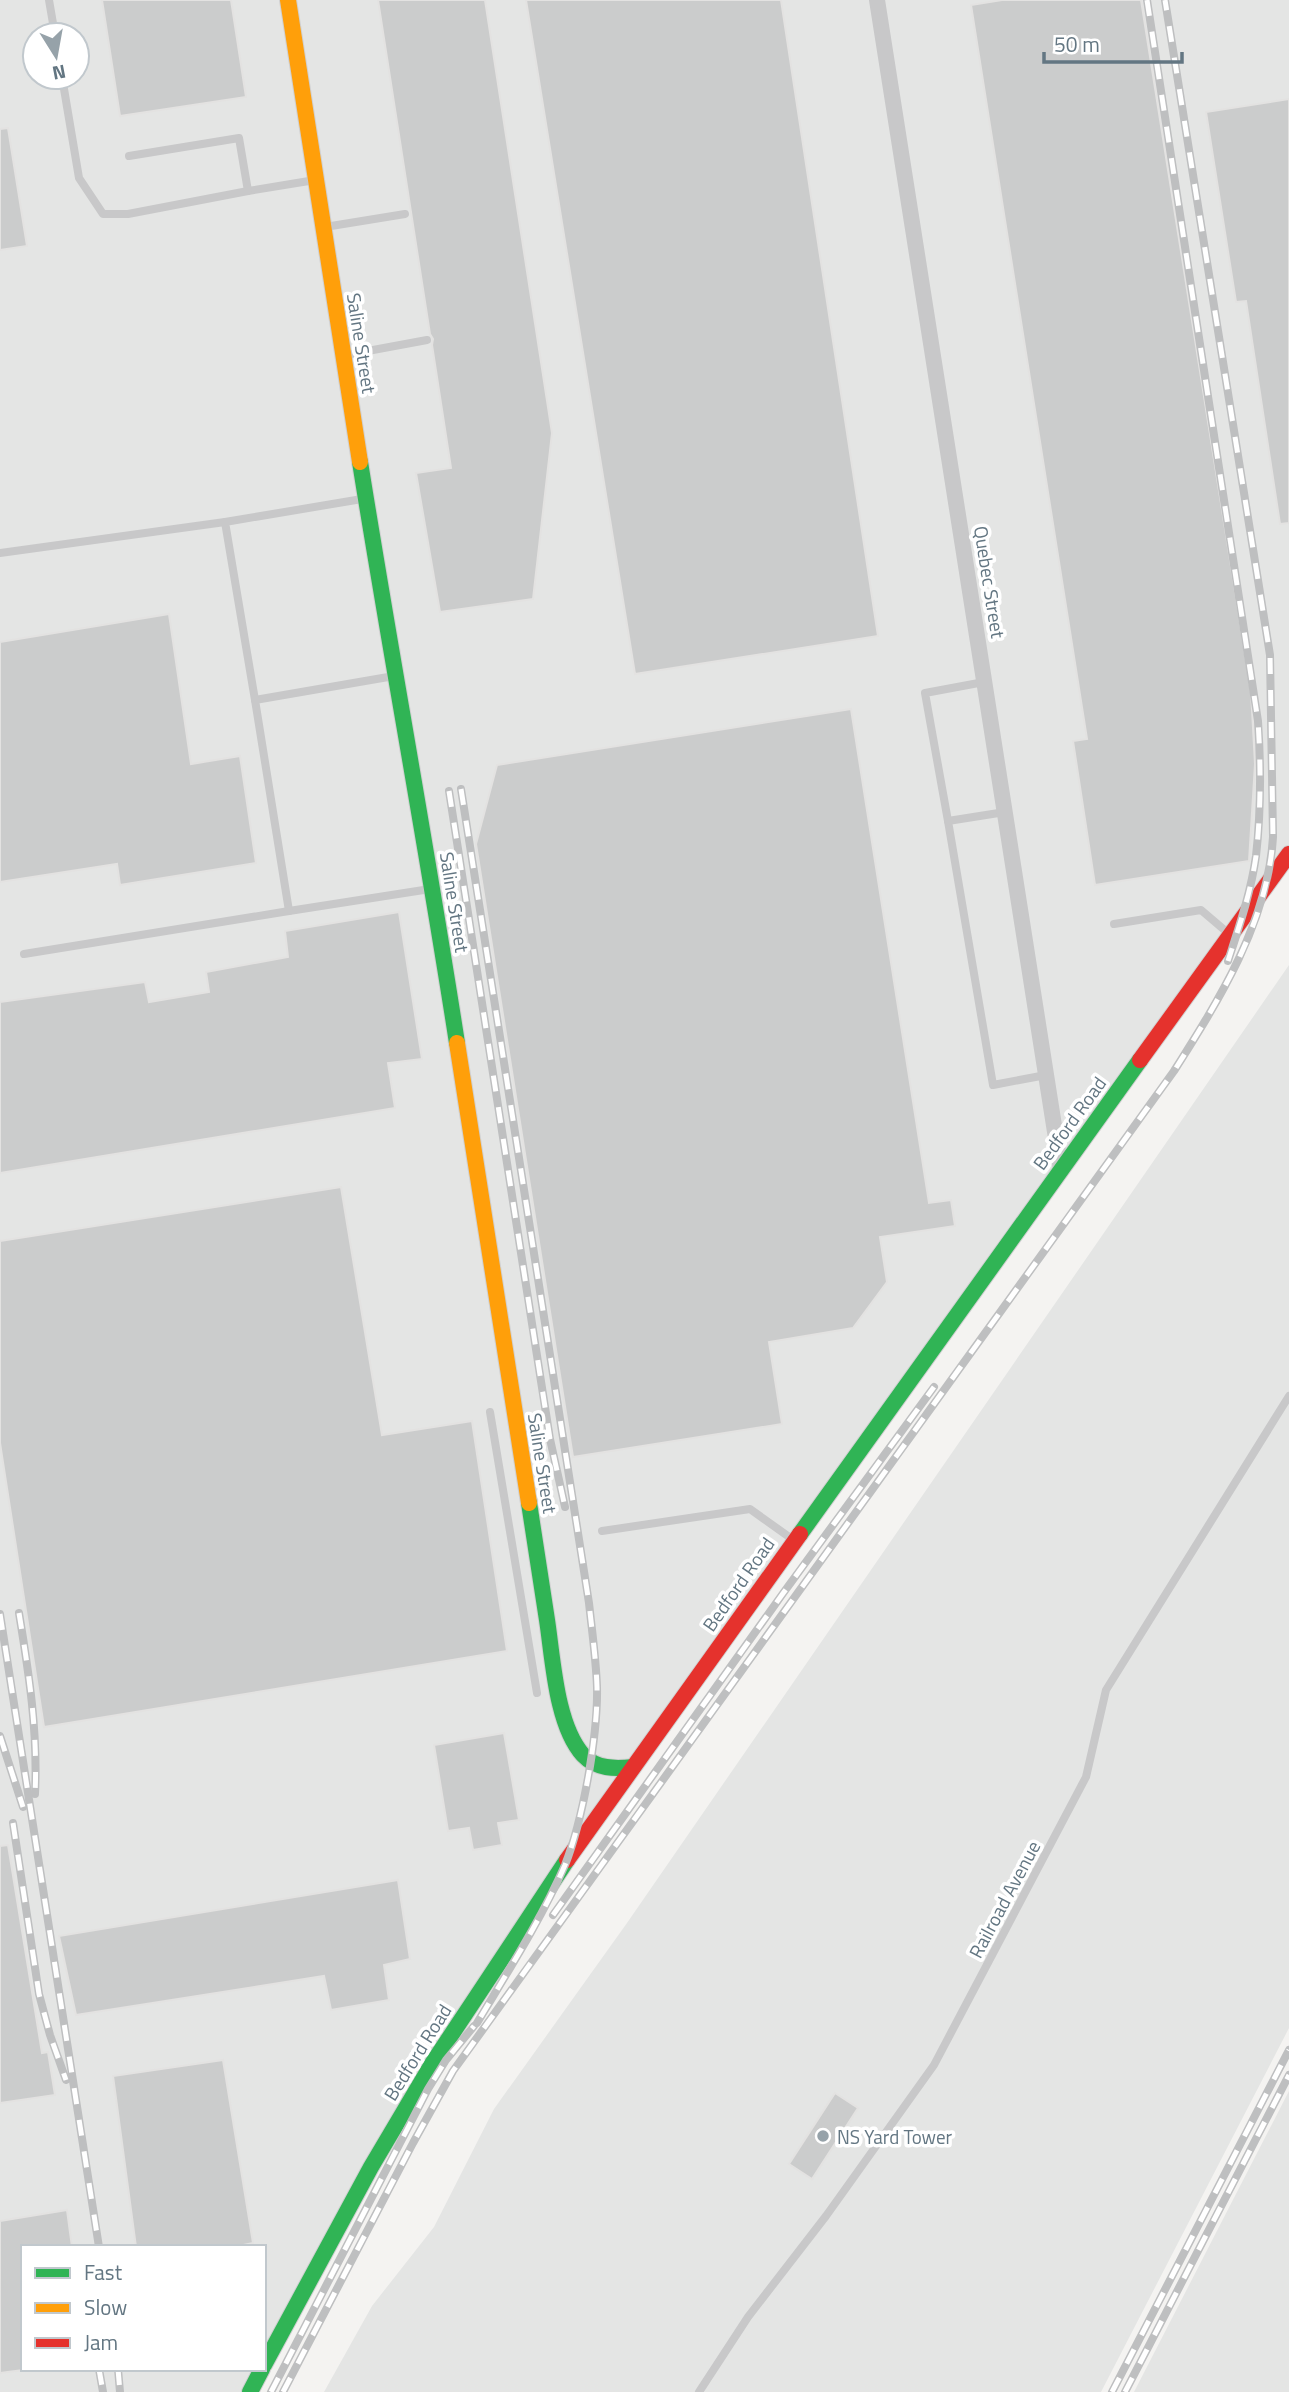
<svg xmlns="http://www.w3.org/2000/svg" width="1289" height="2392" viewBox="0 0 1289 2392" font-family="'Titillium Web',sans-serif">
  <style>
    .built { fill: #e4e5e4; fill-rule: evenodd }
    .building { fill: #cbcccc; stroke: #e3e2e1; stroke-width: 2 }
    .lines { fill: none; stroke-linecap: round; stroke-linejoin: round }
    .fast-casing { stroke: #d0d0d1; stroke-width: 18 }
    .slow-casing { stroke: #d0d0d1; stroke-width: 18 }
    .jam-casing { stroke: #d0d0d1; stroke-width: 18 }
    .lane { stroke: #c8c8c9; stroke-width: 8 }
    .street { stroke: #c8c8c9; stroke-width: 16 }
    .fast { stroke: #30b455; stroke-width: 16 }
    .slow { stroke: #ff9f0a; stroke-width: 16 }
    .jam { stroke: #e5322d; stroke-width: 16 }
    .rail-casing { stroke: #bebfc0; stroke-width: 8 }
    .rail { stroke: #fff; stroke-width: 5; stroke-dasharray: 16; stroke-linecap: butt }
    .poi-dot { fill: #96a2a9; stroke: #fff; stroke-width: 2.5 }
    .labels { text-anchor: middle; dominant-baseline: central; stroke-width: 7; stroke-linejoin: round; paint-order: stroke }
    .street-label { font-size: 19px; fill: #637682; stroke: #fff }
    .poi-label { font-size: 19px; fill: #637682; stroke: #fff; text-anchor: start }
  </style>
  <rect width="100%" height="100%" fill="#f4f3f1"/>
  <g class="built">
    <path d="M0 0H1289V865L566 1862 393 2131 264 2367V2247H23V2369H263L251 2392H0ZM35 35H77V77H35Z"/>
    <path d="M1289 965V2028L1101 2392H324L372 2306 434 2227 494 2109 627 1923Z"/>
    <path d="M1289 2091V2392H1134Z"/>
  </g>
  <g class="building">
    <path d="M102 0H231L246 97 120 116Z"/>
    <path d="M378 0H485L552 433 533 599 440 612 416 473 451 468 432 345 433 339 430 334Z"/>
    <path d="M526 0H781L878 636 635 674Z"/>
    <path d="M1002 0H1141L1251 692 1255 764 1249 861 1095 885 1073 741 1087 739 971 5Z"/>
    <path d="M1289 99V523L1280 524 1246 301 1236 302 1206 112Z"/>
    <path d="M8 128 27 246 0 250V129Z"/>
    <path d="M169 614 191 764 240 756 256 863 120 885 117 864 0 882V642Z"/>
    <path d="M851 709 929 1203 951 1200 955 1226 880 1237 887 1282 853 1328 769 1342 782 1424 573 1457 476 844 497 765Z"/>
    <path d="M399 912 422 1059 388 1063 395 1108 0 1173V1002L145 982 149 1002 209 992 206 972 288 957 285 931Z"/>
    <path d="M341 1187 382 1435 472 1421 507 1651 44 1727 0 1443V1241Z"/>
    <path d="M504 1733 519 1820 498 1823 502 1845 473 1850 469 1828 448 1831 434 1745Z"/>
    <path d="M8 1845 42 2053 48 2052 55 2095 0 2103V1846Z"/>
    <path d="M398 1880 410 1959 384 1965 389 2000 331 2010 324 1976 76 2015 59 1936Z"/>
    <path d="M223 2060 253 2243 234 2247H136L113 2076Z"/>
    <path d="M835 2093 858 2108 812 2179 789 2164Z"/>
    <path d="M67 2210 72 2247H23V2370L0 2373V2221Z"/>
  </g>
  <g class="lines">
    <g class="fast-casing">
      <g id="fast">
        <path d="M360 462C391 656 427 849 457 1043"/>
        <path d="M529 1503C535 1542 541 1581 547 1620 553 1659 556 1725 583 1755 596 1769 615 1769 633 1767"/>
        <path d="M800 1534 1140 1060"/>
        <path d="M264 2365 371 2167 432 2064 567 1860"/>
        <path d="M250 2392 262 2369"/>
      </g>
    </g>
    <g class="slow-casing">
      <g id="slow">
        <path d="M288 0 360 462"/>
        <path d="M457 1043 529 1503"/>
      </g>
    </g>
    <g class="jam-casing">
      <g id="jam">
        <path d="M1140 1060 1289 854"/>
        <path d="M567 1860 800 1534"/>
      </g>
    </g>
    <g class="lane">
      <path d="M49 0 55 35"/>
      <path d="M62 77 79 178 103 214H128L248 191 315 180"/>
      <path d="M129 156 239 138 248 191"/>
      <path d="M325 227 405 214"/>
      <path d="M346 355 427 340"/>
      <path d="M0 553 225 522"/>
      <path d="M394 676 255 700 289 911 430 889"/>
      <path d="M255 700 225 522 362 499"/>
      <path d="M1005 812 948 821 993 1085 1046 1075"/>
      <path d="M948 821 925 693 984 682"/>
      <path d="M1114 924 1201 910 1228 933"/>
      <path d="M24 954 289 911"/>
      <path d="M490 1412 537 1693"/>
      <path d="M602 1531 750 1509 792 1539"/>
      <path d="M699 2392 748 2317 826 2216 934 2065 1086 1777 1106 1690 1289 1396"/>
    </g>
    <path class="street" d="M877 0 1061 1170"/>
    <use href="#fast" class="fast"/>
    <use href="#slow" class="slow"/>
    <use href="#jam" class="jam"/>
    <g class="rail-casing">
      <g id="rail">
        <path d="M1147 0 1258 721C1261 766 1261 812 1256 856 1251 892 1239 927 1228 961"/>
        <path d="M461 789 589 1603C592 1631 596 1659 597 1687 598 1735 583 1820 565 1865 541 1920 508 1971 477 2023"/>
        <path d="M449 791 550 1439 565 1507"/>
        <path d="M19 1613C29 1674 38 1732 35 1794"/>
        <path d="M0 1614 99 2247"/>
        <path d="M0 1736 23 1807"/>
        <path d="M13 1823 39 1994 50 2035 66 2080"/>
        <path d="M553 1915 784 1592 934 1387"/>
        <path d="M99 2369 103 2392"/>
        <path d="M118 2369 120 2392"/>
        <path d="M271 2392 428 2089 446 2060 474 2026"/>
        <path d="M283 2392 413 2143 453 2071 1174 1071C1219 1000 1268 922 1273 837L1270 655 1165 0"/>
        <path d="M1112 2392 1289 2050"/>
        <path d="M1125 2392 1289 2075"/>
      </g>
    </g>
    <use href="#rail" class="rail"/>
  </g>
  <circle class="poi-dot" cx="823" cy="2136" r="7"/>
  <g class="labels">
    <g class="street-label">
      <text transform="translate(362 343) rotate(81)">Saline Street</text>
      <text transform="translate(990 582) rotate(81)">Quebec Street</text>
      <text transform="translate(455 902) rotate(81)">Saline Street</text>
      <text transform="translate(1069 1123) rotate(-54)">Bedford Road</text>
      <text transform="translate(543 1463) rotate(81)">Saline Street</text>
      <text transform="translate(738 1584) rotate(-55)">Bedford Road</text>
      <text transform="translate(1004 1899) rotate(-62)">Railroad Avenue</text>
      <text transform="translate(417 2052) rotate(-58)">Bedford Road</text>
    </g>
    <g class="poi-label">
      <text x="837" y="2136">NS Yard Tower</text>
    </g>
  </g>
  <rect x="21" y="2245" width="245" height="126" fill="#ffffff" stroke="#c1c8cd" stroke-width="2"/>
  <rect x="35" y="2268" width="35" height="10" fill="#30b455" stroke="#c1c8cd" stroke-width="2"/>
  <text x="84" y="2280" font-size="21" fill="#637682">Fast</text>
  <rect x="35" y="2303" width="35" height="10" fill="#ff9f0a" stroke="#c1c8cd" stroke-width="2"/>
  <text x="84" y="2315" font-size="21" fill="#637682">Slow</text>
  <rect x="35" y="2338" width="35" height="10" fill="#e5322d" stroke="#c1c8cd" stroke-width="2"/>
  <text x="84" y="2350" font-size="21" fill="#637682">Jam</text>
  <g transform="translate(56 56) rotate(169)"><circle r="33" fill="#ffffff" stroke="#c1c8cd" stroke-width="2"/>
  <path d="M0-5L12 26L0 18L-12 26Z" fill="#96a2a9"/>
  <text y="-10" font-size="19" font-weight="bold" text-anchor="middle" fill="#637682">N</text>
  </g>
  <path d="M1044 52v10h138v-10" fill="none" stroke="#637682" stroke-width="3.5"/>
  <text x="1054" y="52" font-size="21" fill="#637682" stroke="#ffffff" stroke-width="5" paint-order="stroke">50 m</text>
</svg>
